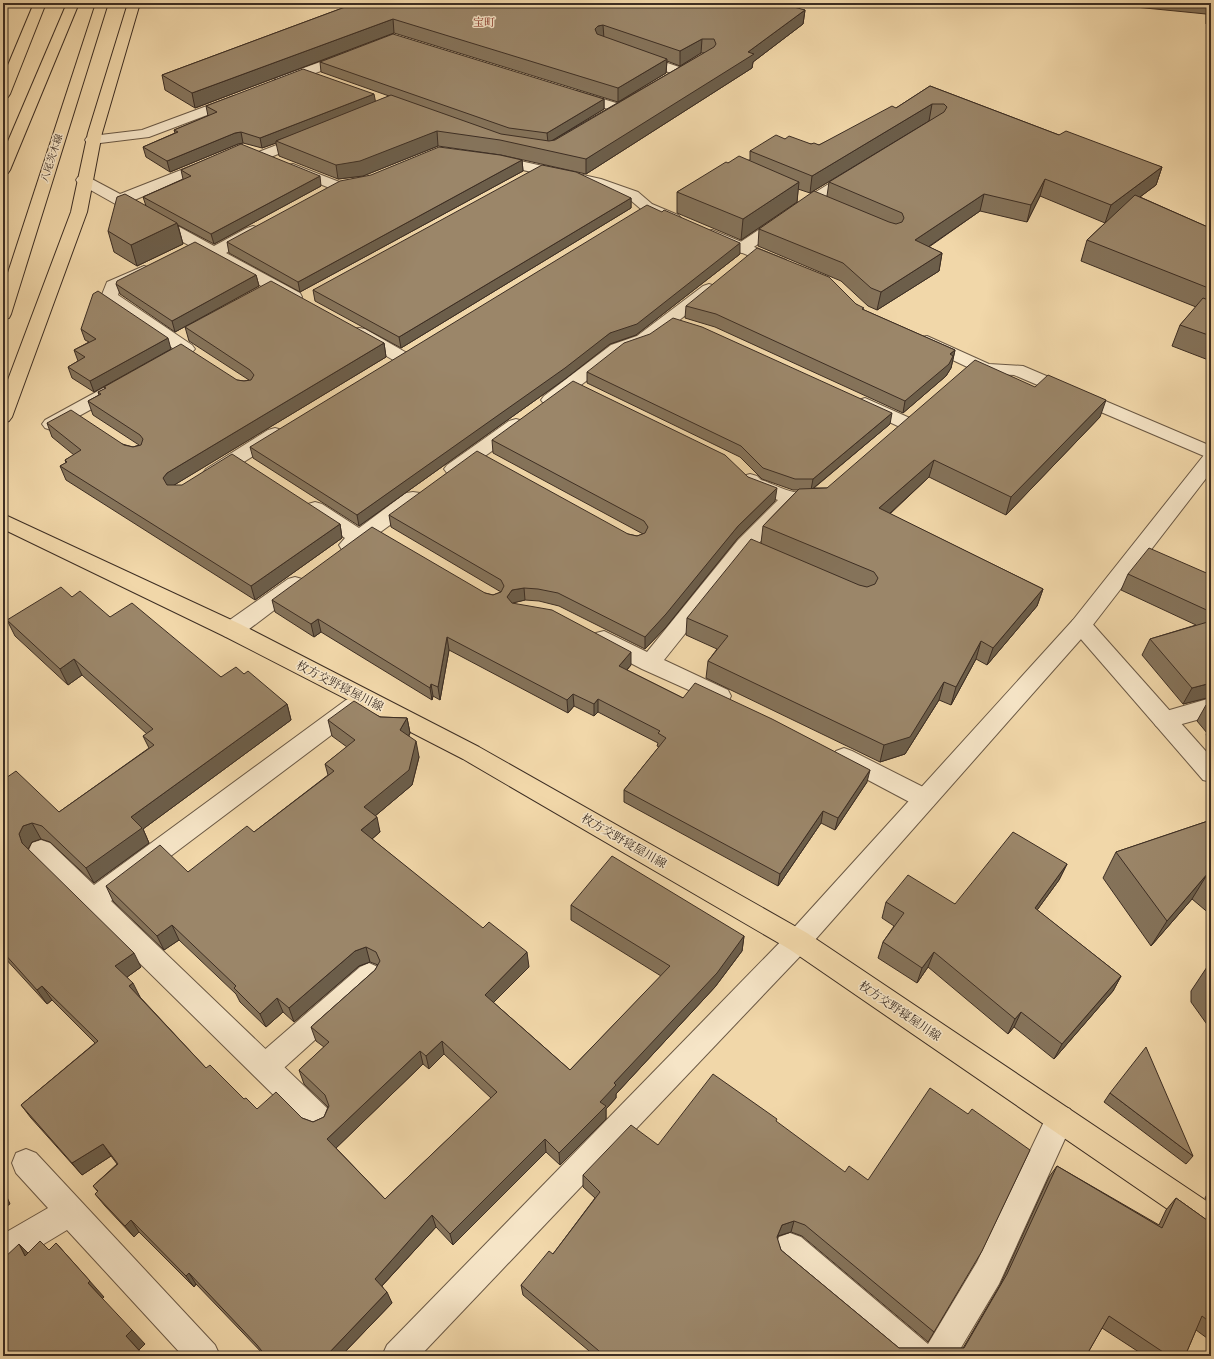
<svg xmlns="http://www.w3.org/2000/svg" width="1214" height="1359" viewBox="0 0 1214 1359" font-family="'IM FELL French Canon','Noto Serif JP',serif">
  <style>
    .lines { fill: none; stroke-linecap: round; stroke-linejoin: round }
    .service-casing { stroke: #6a5844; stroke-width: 2 }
    .minor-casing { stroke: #6a5844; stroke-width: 2 }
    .tertiary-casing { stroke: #6a5844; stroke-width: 2 }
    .primary-casing { stroke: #3d2e23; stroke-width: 2 }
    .service { fill: #f6e5c7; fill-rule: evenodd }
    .minor { fill: #f6e5c7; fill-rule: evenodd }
    .tertiary { fill: #f6e5c7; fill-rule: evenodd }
    .primary { fill: #f1d7a9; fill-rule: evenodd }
    .wall { fill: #85735a; stroke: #3d2e23; fill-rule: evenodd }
    .shaded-wall { fill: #6c5e4a; stroke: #3d2e23 }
    .building { fill: #9b8669; stroke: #3d2e23; fill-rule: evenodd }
    .labels { text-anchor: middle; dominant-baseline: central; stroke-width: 3; stroke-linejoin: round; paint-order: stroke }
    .far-street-label { font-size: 10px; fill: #3d2e23; stroke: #f6e5c7 }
    .far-neighbourhood-label { font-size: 11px; fill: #7a1f14; stroke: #f6e5c7 }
    .street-label { font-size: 12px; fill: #3d2e23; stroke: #f6e5c7 }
  </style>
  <rect width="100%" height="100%" fill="#f1d7a9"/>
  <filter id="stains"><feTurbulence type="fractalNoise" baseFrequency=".005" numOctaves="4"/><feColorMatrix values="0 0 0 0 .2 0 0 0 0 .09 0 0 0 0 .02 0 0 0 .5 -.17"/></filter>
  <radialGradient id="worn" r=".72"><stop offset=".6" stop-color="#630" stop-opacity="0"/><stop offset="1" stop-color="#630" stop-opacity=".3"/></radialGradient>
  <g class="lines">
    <g class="service-casing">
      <g id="service">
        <path d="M638 53 685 69 687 72 685 75 680 76 633 60 631 57 633 54Z"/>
        <path d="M853 171 858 172 860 175 858 178 816 204 748 251 742 253 736 251 734 248 736 245 806 198 848 172Z"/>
        <path d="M1211 698V716L1164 729 1156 726 1153 720 1156 714Z"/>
        <path d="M369 963 378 967 382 975 378 983 275 1076 265 1080 255 1076 251 1067 255 1058 360 967Z"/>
        <path d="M1060 1105 1070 1109 1074 1119 999 1284 956 1356H894L779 1259 775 1248 779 1237 790 1233 801 1237 928 1344 977 1262 1050 1109Z"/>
      </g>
    </g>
    <g class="minor-casing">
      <g id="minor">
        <path d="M348 52 353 53 355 56 353 59 286 84H276L274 81 276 78Z"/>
        <path d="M576 91 623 105 625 108 623 111 618 112 571 98 569 95 571 92Z"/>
        <path d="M234 96 239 97 241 100 239 103 149 137 92 144 87 143 85 140 87 137 92 136 142 130Z"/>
        <path d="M305 134 310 135 312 138 310 141 266 159 261 160 256 159 254 156 256 153Z"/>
        <path d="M493 155 601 179 638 192 652 204 678 215 681 218 678 221 673 223 668 221 642 210 628 198 592 186 488 162 486 159 488 156Z"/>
        <path d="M209 159 214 160 216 163 214 166 132 201 214 246 247 228 253 226 259 228 261 231 259 234 226 253 300 293 302 297 300 301 294 302 288 301 78 183 76 180 78 177 83 176 88 177 120 194Z"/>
        <path d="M293 164 342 183 345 186 342 189 337 191 332 189 288 171 286 168 288 165Z"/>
        <path d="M712 230 786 260 788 263 786 266 780 268 774 266 706 238 704 235 706 232Z"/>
        <path d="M144 266 150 268 152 271 150 274 120 288 118 295 192 345 195 349C188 358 171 366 160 364L157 360 160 356 174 349 103 301 101 297 107 282Z"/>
        <path d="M709 284 715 286 717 289 715 292 649 344 623 353 556 404 550 406 544 404 541 400 544 396 611 345 637 336 703 286Z"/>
        <path d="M359 328 365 329 407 353 410 357 407 361 401 362 395 361 353 337 350 333 353 329Z"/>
        <path d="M927 336 989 364 1023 366 1211 446V459L1014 375 980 373 921 345 918 341 921 337Z"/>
        <path d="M115 384 121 385 124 389 121 393 57 428 51 430 45 428 42 424 45 420 109 385Z"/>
        <path d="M865 398 912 419 915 423 912 427 906 429 900 427 859 408 856 404 859 400Z"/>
        <path d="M516 419 523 421 525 425 523 429 461 473 454 475 447 473 444 469 447 465 509 421Z"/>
        <path d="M275 428 282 430 284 434 282 438 220 477 213 479 206 477 203 473 206 469 268 430Z"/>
        <path d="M750 474 757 476 761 480C771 483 783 490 794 492 805 493 816 490 826 492L829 497C821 509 806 505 794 505L791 510 752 550 664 660 728 690 731 696 728 702 720 704 642 669 596 645 593 639 596 633 604 631 647 652 738 540 778 500 747 488 740 480 743 476Z"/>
        <path d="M413 492 420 493 423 498 420 503 356 550 349 552 342 550 339 545 345 538 308 514 305 509 308 504 315 502 322 504 359 528 406 493Z"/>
        <path d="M295 577 302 579 305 584 302 589 240 636 232 638 224 636 221 630 224 624 288 579Z"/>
        <path d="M1081 617 1089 620 1211 757V782L1203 780 1073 630 1070 625 1073 620Z"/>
        <path d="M354 697 362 700 365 706 362 712 111 901 328 1109 332 1119 328 1129 318 1133 308 1129 32 857 29 850 32 843 41 840 50 843 94 885 346 700Z"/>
        <path d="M844 748 852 751 933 792 937 799 933 806 925 809 917 806 836 763 832 757 836 751Z"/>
        <path d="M798 930 807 933 811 941 807 949 420 1356H382L387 1345 789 933Z"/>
        <path d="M26 1149 36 1153 215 1345 220 1356H183L67 1230 14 1262 3 1266V1234L48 1208 16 1173 12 1163 16 1153Z"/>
      </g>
    </g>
    <g class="tertiary-casing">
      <path id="tertiary" d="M1211 453V472L1089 630 807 949 798 952 789 949 785 941 789 933 1073 620 1204 455Z"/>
    </g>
    <g class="primary-casing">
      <g id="primary">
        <path d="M34 3H46L10 94 8 97 3 98V77Z"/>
        <path d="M67 3H79L10 170 8 173 3 174V153Z"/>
        <path d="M96 3H108L11 314 9 318 3 319V288Z"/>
        <path d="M128 3H140L102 133 87 212 12 417 9 421 3 423V393L71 212 88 133Z"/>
        <path d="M3 514 240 624 479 747 807 933 1211 1204V1237L1201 1232 789 949 463 759 224 636 3 529Z"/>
      </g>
    </g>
    <use href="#service" class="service"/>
    <use href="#minor" class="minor"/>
    <use href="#tertiary" class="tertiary"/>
    <use href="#primary" class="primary"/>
  </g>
  <g class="wall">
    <path d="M356 3 805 10 803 24 753 62 752 68 586 174 501 155 438 146 363 176 338 179 279 156 276 143 262 148 243 143 238 144 170 172 146 157 143 147 175 133 174 130 208 116 206 106 375 102 389 96 321 72 320 62 604 99V109L553 140 704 53H701L680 66 667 61 666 73 618 102 394 33 195 108 165 90 162 75Z"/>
    <path d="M1135 3H1211V24H1206V14L1135 7Z"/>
    <path d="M930 86 1059 135 1162 167 1156 185 1140 197 1210 228 1211 227V361L1172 346 1180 325 1196 307 1081 261 1087 240 1105 223 1040 196 1027 222 980 211 929 247 942 253 939 271 877 310 868 306 841 281 758 246 759 229 827 196 829 182 930 121H929L810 193 798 189 797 202 741 240 677 213V192L728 163 750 160V151L785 139 811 144 819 145 896 108Z"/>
    <path d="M522 160 523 171 300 292 229 253 227 242Z"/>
    <path d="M181 170 321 186 214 244 178 225 183 244 137 266 114 252 108 231 146 206 143 197 183 179Z"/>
    <path d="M631 198V208L401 348 315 301 313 290Z"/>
    <path d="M740 254 636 335 610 344 565 379 359 526 253 458 250 447Z"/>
    <path d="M256 275 259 286 175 332 120 294 116 284Z"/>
    <path d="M856 304 864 310 955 350 951 368 946 376 903 413 715 327 685 318 686 306Z"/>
    <path d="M185 327 384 343 386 357 174 485 340 524 342 538 255 600 66 480 60 466 66 463 65 460 74 455 52 437 47 423 133 447 139 445 93 415 88 401 99 395 98 392 105 389 104 387 237 380 244 381 249 380 189 341Z"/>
    <path d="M81 329 171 349 94 392 72 378 68 367 78 361 74 350 89 342 85 340Z"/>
    <path d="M587 372 890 424 814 488H827L1100 417 1006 515 929 477 890 514 1043 589 1037 606 987 665 976 659 951 705 939 700 905 754 880 762 706 678 708 661 717 649 686 635 687 618 761 543 763 526 798 490H793L762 479 740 457 587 383Z"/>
    <path d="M492 440 748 477 775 501 737 539 666 627 645 649 559 606 539 601 525 600 512 603 631 665 627 670 683 698 867 782 835 830 821 823 778 886 624 802V790L659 747 657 746 658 743 598 712 594 716 574 706 568 713 449 650 440 700 433 696 432 700 321 632 314 637 275 612 272 600 485 593 493 595 501 592 391 527 389 515 628 534 637 536 643 534 493 453Z"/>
    <path d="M1128 574 1211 575V697L1183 704 1142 655 1150 639 1196 625 1121 590Z"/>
    <path d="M72 597 110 617 221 677 244 674 287 704 291 720 143 829 149 843 94 883 50 842 41 839 32 842 28 849 141 967 127 977 140 997 206 1068 244 1099 257 1109 302 1118 313 1122 324 1117 328 1107 304 1084 299 1070 324 1047 316 1041 311 1027 375 970 378 965 370 962 359 966 294 1022 283 1012 266 1027 240 1002 236 994 179 940 164 950 113 901 106 886 188 872 254 832 328 775 325 764 347 747 332 736 328 720 380 717 407 718 410 733 409 736 419 757 412 785 375 816 380 832 372 839 529 967 493 1002 570 1070 661 976 571 920V905L744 936 742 951 715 987 616 1094V1098L606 1109V1119L560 1165 546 1152 453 1245 436 1227 382 1286 392 1303 341 1356H265L196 1284 194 1287 139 1232 134 1237 105 1206 95 1194 98 1192 93 1186 117 1164 111 1156 82 1175 31 1118 21 1105 95 1043 52 1000 47 1004 3 956V780L59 812 149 748 143 736 147 734 82 675 68 685 15 636 7 620ZM444 1054 491 1098 385 1199 336 1148 423 1064 429 1069Z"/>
    <path d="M1211 703V741L1206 735 1207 733 1197 721 1206 705Z"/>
    <path d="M1211 820V915L1192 899 1151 946 1103 878 1116 852Z"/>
    <path d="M1067 864 1059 880 1037 910 1121 976 1113 991 1054 1059 1014 1027 1008 1034 928 967 917 983 878 958 883 942 894 926 882 918 886 902 955 904Z"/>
    <path d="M1211 961V1030L1191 1002V991Z"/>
    <path d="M1110 1093 1193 1156 1186 1164 1104 1102Z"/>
    <path d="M776 1122 934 1332 928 1342 802 1236 791 1232 778 1236 777 1239 781 1250 899 1348H963L1000 1285 1049 1177 1057 1166 1159 1225 1166 1210 1176 1198 1211 1223V1341L1196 1330 1185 1356H1145L1102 1328 1086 1356H595L523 1295 521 1285 553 1254 595 1198 583 1187V1175L658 1145Z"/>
    <path d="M1211 1187V1203L1205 1198Z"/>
  </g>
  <g class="shaded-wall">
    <path d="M805 10 803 24 753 62 752 68 586 174V159L748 52Z"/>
    <path d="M393 19 394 33 195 108 192 93Z"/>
    <path d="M603 25 604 39 595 43V29L598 26Z"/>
    <path d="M702 39 701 53 680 66V51Z"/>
    <path d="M667 59 666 73 618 102V88Z"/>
    <path d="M374 94 376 104 276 141V143L262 148 260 138Z"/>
    <path d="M604 99V109L548 143 547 133Z"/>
    <path d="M932 104 929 121 810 193 812 176Z"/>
    <path d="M437 131 438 146 363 176 338 179 336 165Z"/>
    <path d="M241 132 243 143 238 144 170 172 167 161 235 133Z"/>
    <path d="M522 160 523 171 300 292 298 282Z"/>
    <path d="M1162 167 1156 185 1105 223 1111 205Z"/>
    <path d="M320 176 321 186 214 244 211 234Z"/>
    <path d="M1045 179 1040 196 1027 222 1031 205Z"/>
    <path d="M799 182 797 202 741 240 743 219Z"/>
    <path d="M984 194 980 211 912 258 915 240Z"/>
    <path d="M631 198V208L401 348 399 337Z"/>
    <path d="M177 223 183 244 137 266 131 245Z"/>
    <path d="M740 243V254L636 335 610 344 565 379 359 526 357 515 610 333Z"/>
    <path d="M942 253 939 271 877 310 881 292Z"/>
    <path d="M256 275 259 286 175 332 172 321Z"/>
    <path d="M168 338 171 349 94 392 90 381Z"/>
    <path d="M384 343 386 357 171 487 168 492 163 478 167 473Z"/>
    <path d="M955 350 951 368 946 376 903 413 905 401 950 354Z"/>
    <path d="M1106 400 1100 417 1006 515 1011 497Z"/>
    <path d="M892 413 890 424 811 490 813 479Z"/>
    <path d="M934 460 929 477 876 526 879 508Z"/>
    <path d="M777 488 775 501 737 539 666 627 645 649V637L738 526Z"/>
    <path d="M340 524 342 538 255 600 251 586Z"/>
    <path d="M524 588 525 600 513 603 508 610 507 597 512 590Z"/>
    <path d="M1043 589 1037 606 987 665 993 648Z"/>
    <path d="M318 619 321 632 314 637 311 624Z"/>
    <path d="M447 637 449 650 440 700 438 687Z"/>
    <path d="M981 641 976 659 951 705 956 687Z"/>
    <path d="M631 652V665L619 678V666Z"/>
    <path d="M74 659 82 675 68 685 60 669Z"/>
    <path d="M944 682 939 700 905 754 880 762 884 745Z"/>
    <path d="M1211 683V697L1183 704 1192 688Z"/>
    <path d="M431 684 433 696 432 700 430 688Z"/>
    <path d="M573 694 574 706 568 713 567 700Z"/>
    <path d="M598 699V712L594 716V704Z"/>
    <path d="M287 704 291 720 143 829 149 843 94 883 86 868 131 817Z"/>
    <path d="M407 718 410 733 403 745 400 730Z"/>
    <path d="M416 741 419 757 412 785 368 822 364 807Z"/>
    <path d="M870 770 867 782 835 830 838 818Z"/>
    <path d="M823 811 821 823 778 886 780 874Z"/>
    <path d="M377 817 380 832 365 845 361 830Z"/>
    <path d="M32 823 41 839 32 842 28 849 22 843 19 834 23 826Z"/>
    <path d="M1067 864 1059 880 1027 924 1035 908Z"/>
    <path d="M1208 873 1192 899 1151 946 1167 921Z"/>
    <path d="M172 925 179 940 164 950 157 936Z"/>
    <path d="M744 936 742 951 715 987 616 1094V1098L606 1109V1119L560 1165 559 1153 614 1083Z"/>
    <path d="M366 947 370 962 359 966 294 1022 289 1008 355 951Z"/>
    <path d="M527 952 529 967 487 1009 485 995Z"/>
    <path d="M934 952 928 967 917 983 922 968Z"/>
    <path d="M134 953 141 967 123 980 115 966Z"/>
    <path d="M1121 976 1113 991 1054 1059 1062 1044Z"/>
    <path d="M133 983 140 997 137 1000 129 986Z"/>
    <path d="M42 986 52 1000 47 1004 37 990Z"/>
    <path d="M277 998 283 1012 266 1027 260 1014Z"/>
    <path d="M1021 1012 1014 1027 1008 1034 1015 1019Z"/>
    <path d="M442 1041 444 1054 429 1069 426 1056Z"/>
    <path d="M420 1051 423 1064 332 1152 327 1139Z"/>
    <path d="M545 1139 546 1152 453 1245 450 1234Z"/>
    <path d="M103 1144 111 1156 82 1175 72 1163Z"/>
    <path d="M3 1188 10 1204 3 1209Z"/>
    <path d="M432 1215 436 1227 379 1289 375 1279Z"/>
    <path d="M131 1220 139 1232 134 1237 125 1226Z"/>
    <path d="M794 1221 791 1232 778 1236 774 1247 777 1237 782 1225Z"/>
    <path d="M56 1243 104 1297 102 1299 88 1283Z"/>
    <path d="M19 1244 35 1260 25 1256Z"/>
    <path d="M189 1273 196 1284 194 1287 186 1276Z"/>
    <path d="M387 1292 392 1303 341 1356H326Z"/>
    <path d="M132 1330 145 1344 139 1350 126 1336Z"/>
  </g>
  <g class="building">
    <path d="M356 3H779L805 10 748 52 754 54 586 159 500 140 437 131 360 161 336 165 276 141 391 95 501 134 549 141 555 140 714 47 716 44 714 39H702L680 51 603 25 598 26 595 29 597 34 667 59 618 88 393 19 192 93 162 75Z"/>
    <path d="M393 34 604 99 547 133 509 128 320 62Z"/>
    <path d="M303 69 374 94 260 138 241 132 235 133 167 161 143 147 178 132 174 130 217 112 206 106Z"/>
    <path d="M930 86 1059 135 1066 131 1162 167 1111 205 1045 179 1031 205 984 194 915 240 942 253 881 292 871 288 843 263 759 229 814 191 889 222 896 224 902 222 904 218 902 213 829 182 944 112 947 107 944 104H932L812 176 750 151 776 135 785 139 789 136 811 144 814 143 819 145 892 106 896 108Z"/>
    <path d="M241 144 320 176 211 234 143 197 191 176 181 170Z"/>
    <path d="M439 147 500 155 522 160 298 282 227 242 340 181 371 175Z"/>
    <path d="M739 156 799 182 743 219 677 192 726 162 728 163Z"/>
    <path d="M542 165 576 172 631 198 399 337 313 290Z"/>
    <path d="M125 194 177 223 131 245 108 231 117 197Z"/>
    <path d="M1135 195 1210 228 1211 227V289L1087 240Z"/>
    <path d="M647 205 662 212 664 210 740 243 637 324 610 333 565 368 357 515 250 447Z"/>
    <path d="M195 242 256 275 172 321 116 284 117 281Z"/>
    <path d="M757 248 829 277 856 304 864 308 862 309 955 350 950 354 953 356 949 364 905 401 716 314 686 306Z"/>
    <path d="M271 281 384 343 167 473 163 478 167 485H182L232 454 340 524 251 586 60 466 67 462 65 460 81 450 47 423 71 410 124 445 133 447 141 445 143 439 140 435 88 401 101 394 98 392 106 388 104 387 181 344 237 380 244 381 251 380 254 375 250 370 185 327Z"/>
    <path d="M98 291 168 338 90 381 68 367 85 357 74 350 96 339 81 329 93 294Z"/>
    <path d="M1203 298 1211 301V336L1180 325Z"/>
    <path d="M673 318 702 327 892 413 813 479H795L763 468 741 446 587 372 624 343 650 334Z"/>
    <path d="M975 360 1035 387 1048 375 1106 400 1011 497 934 460 879 508 1043 589 993 648 981 641 956 687 944 682 910 737 884 745 708 661 728 636 687 618 751 539 859 585 867 587 875 584 878 578 874 572 763 526 799 489 827 488Z"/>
    <path d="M573 381 725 455 748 477 777 488 738 526 666 614 645 637 558 593 538 589 524 588 512 590 507 597 512 603 552 610 631 652 619 666 683 698 695 683 772 719 870 770 838 818 823 811 780 874 624 790 666 738 658 733 660 731 598 699 594 704 573 694 567 700 447 637 438 687 431 684 430 688 318 619 311 624 272 600 372 527 485 593 493 595 501 592 504 586 501 580 389 515 477 451 628 534 637 536 645 533 648 527 644 521 492 440Z"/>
    <path d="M1149 548 1211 575V612L1128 574Z"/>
    <path d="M61 587 72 597 80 591 110 617 132 603 221 677 236 667 244 674 248 671 287 704 131 817 142 828 86 868 42 826 32 823 23 826 19 834 22 843 134 953 115 966 133 983 129 986 206 1068 210 1065 244 1099 246 1098 257 1109 276 1092 302 1118 313 1122 324 1117 329 1106 325 1095 299 1070 329 1042 311 1027 375 970 380 961 376 952 366 947 355 951 289 1008 277 998 260 1014 234 988 236 986 172 925 157 936 106 886 160 845 188 872 247 826 254 832 334 771 325 764 355 740 328 720 354 701 380 717 407 718 400 730 416 741 409 770 364 807 377 817 361 830 483 928 489 922 527 952 485 995 570 1070 670 966 571 905 612 856 744 936 717 973 614 1083 616 1085 600 1102 606 1106 559 1153 545 1139 450 1234 432 1215 375 1279 387 1292 326 1356H266L257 1345 189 1273 186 1276 131 1220 125 1226 95 1194 98 1191 93 1186 118 1164 103 1144 72 1163 21 1105 98 1041 42 986 37 990 3 952V780L16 771 59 812 154 745 143 736 153 729 74 659 60 669 7 620ZM442 1041 497 1092 385 1199 327 1139 420 1051 426 1056Z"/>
    <path d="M1211 621V683L1192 688 1150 639Z"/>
    <path d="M1211 703V711L1206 705Z"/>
    <path d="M1211 820V876L1208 873 1167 921 1116 852Z"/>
    <path d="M1013 832 1067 864 1035 908 1121 976 1062 1044 1021 1012 1015 1019 934 952 922 968 883 942 904 913 886 902 908 875 955 904Z"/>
    <path d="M1211 961V982L1208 977 1207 966Z"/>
    <path d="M1146 1047 1193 1156 1110 1093Z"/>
    <path d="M713 1074 777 1119 776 1121 845 1172 849 1166 868 1180 930 1088 968 1114 972 1109 1030 1150 982 1251 934 1332 805 1225 794 1221 782 1225 777 1237 781 1250 899 1348H964L1007 1274 1057 1166 1162 1228 1176 1198 1211 1223V1323L1202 1316 1185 1356H1169L1109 1316 1086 1356H605L521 1285 549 1251 553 1254 600 1192 583 1175 631 1125 658 1145Z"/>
    <path d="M40 1241 49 1250 56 1243 90 1281 88 1283 132 1330 126 1336 144 1356H3V1259L19 1244 25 1256Z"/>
  </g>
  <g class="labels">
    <g class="far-street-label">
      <text transform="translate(52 158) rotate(-72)">八尾茨木線</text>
    </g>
    <g class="far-neighbourhood-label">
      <text x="484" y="22">宝町</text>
    </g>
    <g class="street-label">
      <text transform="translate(340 686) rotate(27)">枚方交野寝屋川線</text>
      <text transform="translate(624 841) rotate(30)">枚方交野寝屋川線</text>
      <text transform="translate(900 1011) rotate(34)">枚方交野寝屋川線</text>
    </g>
  </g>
  <rect width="1214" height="1359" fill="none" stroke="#f1d7a9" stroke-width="16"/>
  <rect x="4" y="4" width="1206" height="1351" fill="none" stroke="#3d2e23" stroke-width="2"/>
  <rect x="8" y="8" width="1198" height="1343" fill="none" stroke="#3d2e23"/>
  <rect width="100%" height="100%" filter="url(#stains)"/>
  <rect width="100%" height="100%" fill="url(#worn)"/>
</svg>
